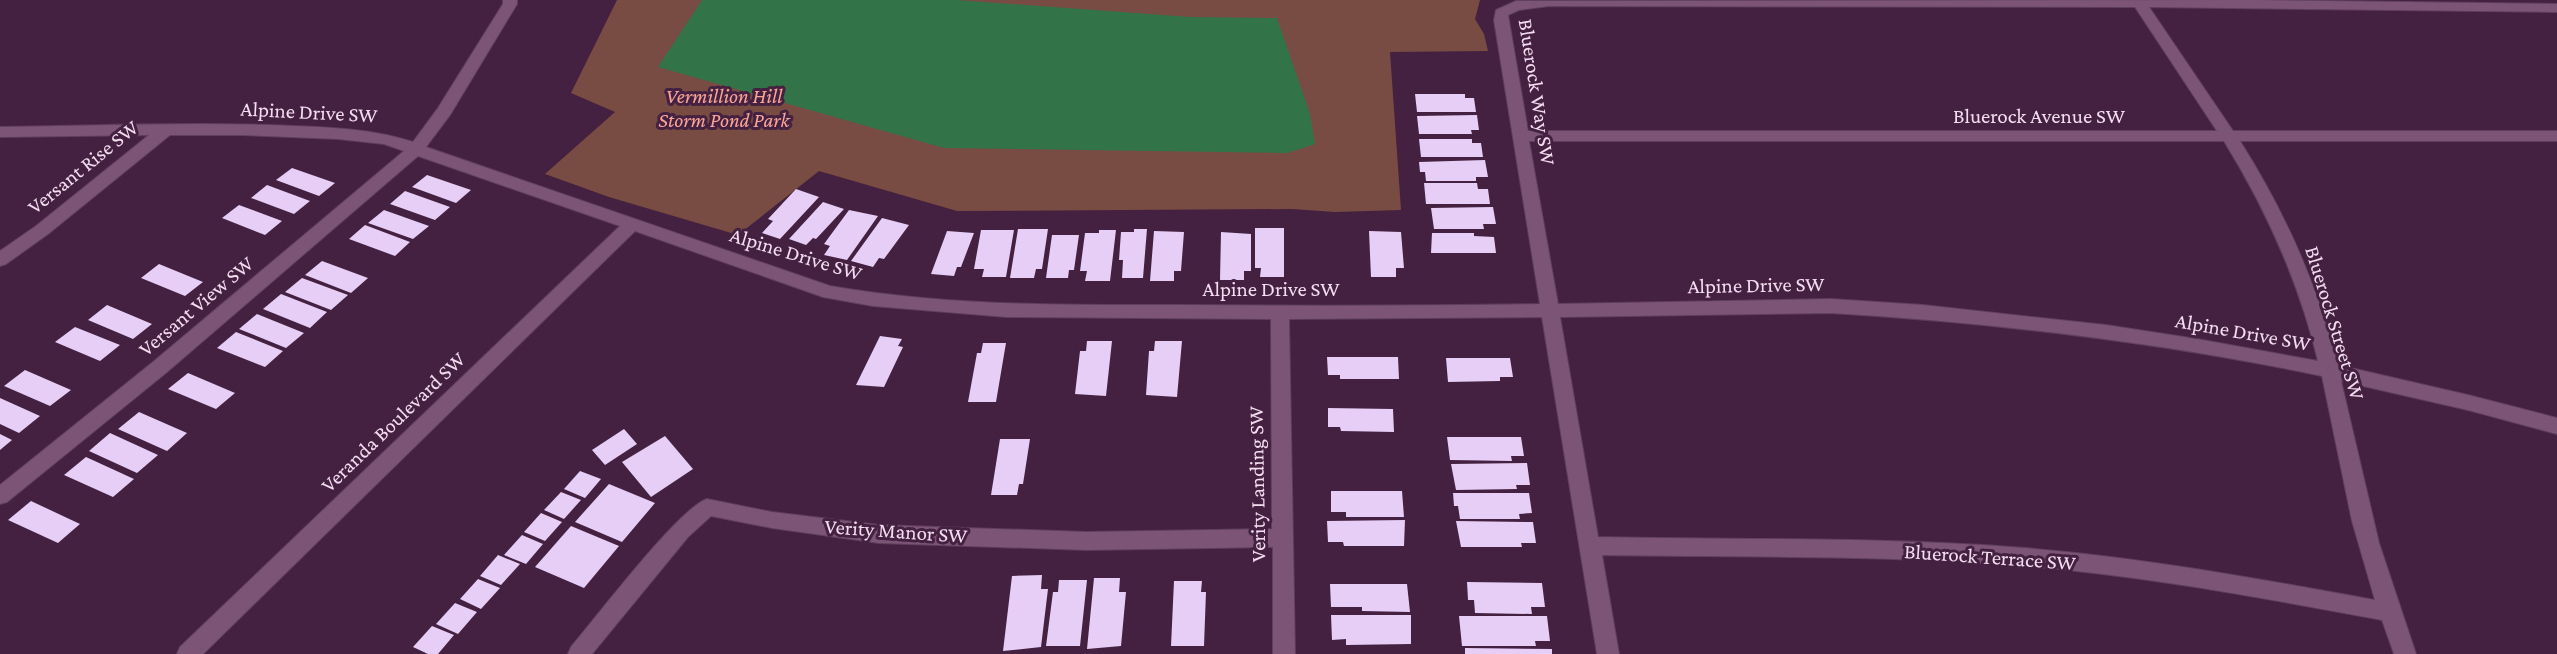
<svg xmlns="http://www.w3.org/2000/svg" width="2557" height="654" viewBox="0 0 2557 654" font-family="'Crimson Pro',serif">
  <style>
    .green { fill: #784c43 }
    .water { fill: #327447 }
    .building { fill: #e6cef6 }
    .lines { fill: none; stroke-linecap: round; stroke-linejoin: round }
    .minor-casing { stroke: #5f3f5b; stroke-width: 2 }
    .minor { fill: #7c5576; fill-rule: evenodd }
    .labels { text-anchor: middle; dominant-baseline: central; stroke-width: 6; stroke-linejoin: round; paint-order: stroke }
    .street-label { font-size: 21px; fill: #f4ddf0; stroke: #442140 }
    .park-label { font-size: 21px; font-style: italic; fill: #faa696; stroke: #442140 }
  </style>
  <rect width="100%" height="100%" fill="#442140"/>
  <path class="green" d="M617 0H1480L1475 19 1484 34 1488 51 1390 52 1401 210 1335 212 1292 209 957 211 819 171 738 235 609 197 545 174 615 112 571 93Z"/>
  <path class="water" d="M702 0H956L1190 17 1277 18 1310 114 1315 144 1288 153 944 148 658 67Z"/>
  <g class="building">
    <path d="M1415 94H1465V98H1474L1476 112H1417Z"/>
    <path d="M1477 115 1479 130H1471L1472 134H1419L1417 116Z"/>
    <path d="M1419 139H1472V143H1481L1483 157H1421Z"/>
    <path d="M1485 160 1488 177H1476V181H1426L1425 172H1420L1419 162Z"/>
    <path d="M292 168 335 183 319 196 276 180Z"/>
    <path d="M427 175 471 190 456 203 412 187Z"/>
    <path d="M1424 183H1477L1478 189H1488L1490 204H1426Z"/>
    <path d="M267 185 310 201 294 214 251 198Z"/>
    <path d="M796 189 819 197 780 239 762 233 773 221 768 219Z"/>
    <path d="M405 191 450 207 435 220 390 204Z"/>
    <path d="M823 202 844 209 816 239 813 238 806 245 789 239Z"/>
    <path d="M239 205 282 221 265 235 222 218Z"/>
    <path d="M1493 207 1496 224H1483L1484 229H1434L1431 208Z"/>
    <path d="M384 210 429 226 413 239 368 223Z"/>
    <path d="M849 210 878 216 847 260 824 255 830 246 824 244Z"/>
    <path d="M882 218 909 225 884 259 879 258 873 267 851 261Z"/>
    <path d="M365 225 410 242 395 256 349 239Z"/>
    <path d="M1255 228H1284V277H1260L1261 268H1255Z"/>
    <path d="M1018 229H1048L1042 269H1036L1034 278H1010Z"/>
    <path d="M1134 229H1147L1143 278H1122L1123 260H1119L1121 232H1134Z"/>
    <path d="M981 230H1014L1006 277H982L984 269H974Z"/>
    <path d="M1099 230H1116L1110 281H1085L1087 271H1080L1085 233H1099Z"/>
    <path d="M947 231 974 233 961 267H957L954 276 931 274Z"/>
    <path d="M1154 231 1184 232 1181 271H1174V281H1150Z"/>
    <path d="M1369 231 1401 232 1404 268H1396V277H1371Z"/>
    <path d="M1221 232 1251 234V271H1244V280H1220Z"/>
    <path d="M1432 233H1474V236L1494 237 1496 253H1431Z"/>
    <path d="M1052 235H1079L1074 270H1069L1068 278H1046Z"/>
    <path d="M322 261 368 278 351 293 305 275Z"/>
    <path d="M159 264 203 282 185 296 141 278Z"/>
    <path d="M302 278 348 295 331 310 285 292Z"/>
    <path d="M281 294 327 312 310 328 263 309Z"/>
    <path d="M107 305 152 324 133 339 88 320Z"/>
    <path d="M257 314 304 333 286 348 239 329Z"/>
    <path d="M75 327 120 345 100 361 55 342Z"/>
    <path d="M236 332 283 351 265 367 217 348Z"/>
    <path d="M880 336 902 339 898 346 903 347 884 387 856 385Z"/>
    <path d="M1087 341H1112L1106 396 1075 394 1080 351H1086Z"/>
    <path d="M1155 341H1182L1177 397 1146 395 1149 351H1154Z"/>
    <path d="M983 343H1006L996 402H968L977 353H981Z"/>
    <path d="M1327 357H1398L1399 379H1340V375H1328Z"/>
    <path d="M1446 358H1510L1513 377H1500V381L1448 382Z"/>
    <path d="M25 370 71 390 50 406 4 386Z"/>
    <path d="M188 373 235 393 216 409 168 389Z"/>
    <path d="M0 398 40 416 19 433 0 424Z"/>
    <path d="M1328 408 1393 409 1394 432 1341 431 1340 427H1328Z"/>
    <path d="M139 412 187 433 167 451 118 429Z"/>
    <path d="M624 429 637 444 605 465 592 450Z"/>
    <path d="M110 433 158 455 137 473 89 451Z"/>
    <path d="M0 434 12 440 0 450Z"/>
    <path d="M665 436 693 469 651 497 622 462Z"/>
    <path d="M1447 437H1521L1524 456H1511L1512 461 1450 460Z"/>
    <path d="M1000 439H1030L1023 484H1019L1017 495H991Z"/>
    <path d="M86 457 134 479 113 497 64 475Z"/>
    <path d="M1527 463 1530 485H1516L1517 489 1456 490 1451 464Z"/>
    <path d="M580 471 601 479 585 498 564 489Z"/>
    <path d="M609 484 655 503 622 542 575 522Z"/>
    <path d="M1331 491H1402L1404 517H1346V512H1331Z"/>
    <path d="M561 492 581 500 564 519 544 510Z"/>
    <path d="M1453 493H1529L1532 513 1519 514 1520 519H1460L1458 506H1454Z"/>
    <path d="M31 501 80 524 58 543 8 520Z"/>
    <path d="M541 513 562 522 545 541 524 532Z"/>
    <path d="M1405 520 1404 546H1344L1343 542H1328L1327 521Z"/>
    <path d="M1456 521 1533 522 1536 543H1521L1522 547H1461Z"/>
    <path d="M571 526 619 546 584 588 535 567Z"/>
    <path d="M522 535 543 544 526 564 504 555Z"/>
    <path d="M498 555 520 564 501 585 480 576Z"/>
    <path d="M1042 575 1041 589H1048L1041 647 1003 651 1012 576Z"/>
    <path d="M1094 578H1120L1119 592H1126L1121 646 1087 649Z"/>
    <path d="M478 579 500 588 481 609 460 599Z"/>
    <path d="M1059 580H1087L1080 646H1046L1053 592H1058Z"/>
    <path d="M1174 581H1202L1201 592H1206L1204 646H1171Z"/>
    <path d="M1467 582 1542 583 1545 607H1531L1532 614 1475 613 1474 600H1468Z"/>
    <path d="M1330 584H1407L1410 612 1362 611V607H1331Z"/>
    <path d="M455 603 477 612 458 634 436 624Z"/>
    <path d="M1331 615H1411V644L1346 645V639L1332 640Z"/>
    <path d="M1459 616H1547L1550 641H1535L1536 646H1462Z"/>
    <path d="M432 626 454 635 438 654H428L413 647Z"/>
    <path d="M1465 648 1552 649V654H1465Z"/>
  </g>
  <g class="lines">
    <g class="minor-casing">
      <path id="minor" d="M503 0H517V4L450 115 426 147 830 286C945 306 1060 305 1176 305 1297 306 1419 306 1540 304L1494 20 1496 10 1516 1 2254 0 2557 4V12L2149 7 2233 131H2557V141H2240C2285 212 2317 284 2338 365L2468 395 2557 418V434L2468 410 2341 381 2379 543 2416 654H2394L2382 620C2258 597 2135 574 2010 565 1874 555 1738 557 1602 555L1619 654H1597L1542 317 1289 319 1295 654H1273V547L1087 550 879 543 772 528 711 516 688 537 592 654H568L571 647C596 618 678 509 707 499L772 512 879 525 1087 532 1272 529 1271 319 1007 317 873 306 823 297 635 231 203 654H177L180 647 620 226 418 156 167 372 7 502 0 504V485L153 362 404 151 384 144 338 139 242 135H170L48 234 6 264 0 266V251L36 226 149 135 0 137V127C90 126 179 122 269 125 317 127 367 127 413 142L438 108 503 4ZM1549 6 2135 7 2217 131H1528L1508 15 1519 10ZM1529 141H2224C2267 211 2299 282 2318 361L2197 339 2106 325 1923 305 1831 299 1558 304ZM1831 313C1996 323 2160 342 2322 376L2352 521 2375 600C2254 578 2134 556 2011 547 1874 537 1736 540 1598 537L1560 317Z"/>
    </g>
    <use href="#minor" class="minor"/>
  </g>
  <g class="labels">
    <g class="street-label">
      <text transform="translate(1537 92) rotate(81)">Bluerock Way SW</text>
      <text transform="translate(309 112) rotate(3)">Alpine Drive SW</text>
      <text x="2039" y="116">Bluerock Avenue SW</text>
      <text transform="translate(83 167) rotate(-39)">Versant Rise SW</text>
      <text transform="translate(796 254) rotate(17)">Alpine Drive SW</text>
      <text transform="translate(1756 285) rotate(-1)">Alpine Drive SW</text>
      <text x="1271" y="289">Alpine Drive SW</text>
      <text transform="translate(196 306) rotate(-40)">Versant View SW</text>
      <text transform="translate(2335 323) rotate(73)">Bluerock Street SW</text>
      <text transform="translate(2243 332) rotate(10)">Alpine Drive SW</text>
      <text transform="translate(393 422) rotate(-44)">Veranda Boulevard SW</text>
      <text transform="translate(1257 484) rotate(-91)">Verity Landing SW</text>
      <text transform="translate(896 531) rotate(4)">Verity Manor SW</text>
      <text transform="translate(1990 557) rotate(4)">Bluerock Terrace SW</text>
    </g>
    <g class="park-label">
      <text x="724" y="96">Vermillion Hill<tspan x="724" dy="24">Storm Pond Park</tspan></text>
    </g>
  </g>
</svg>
